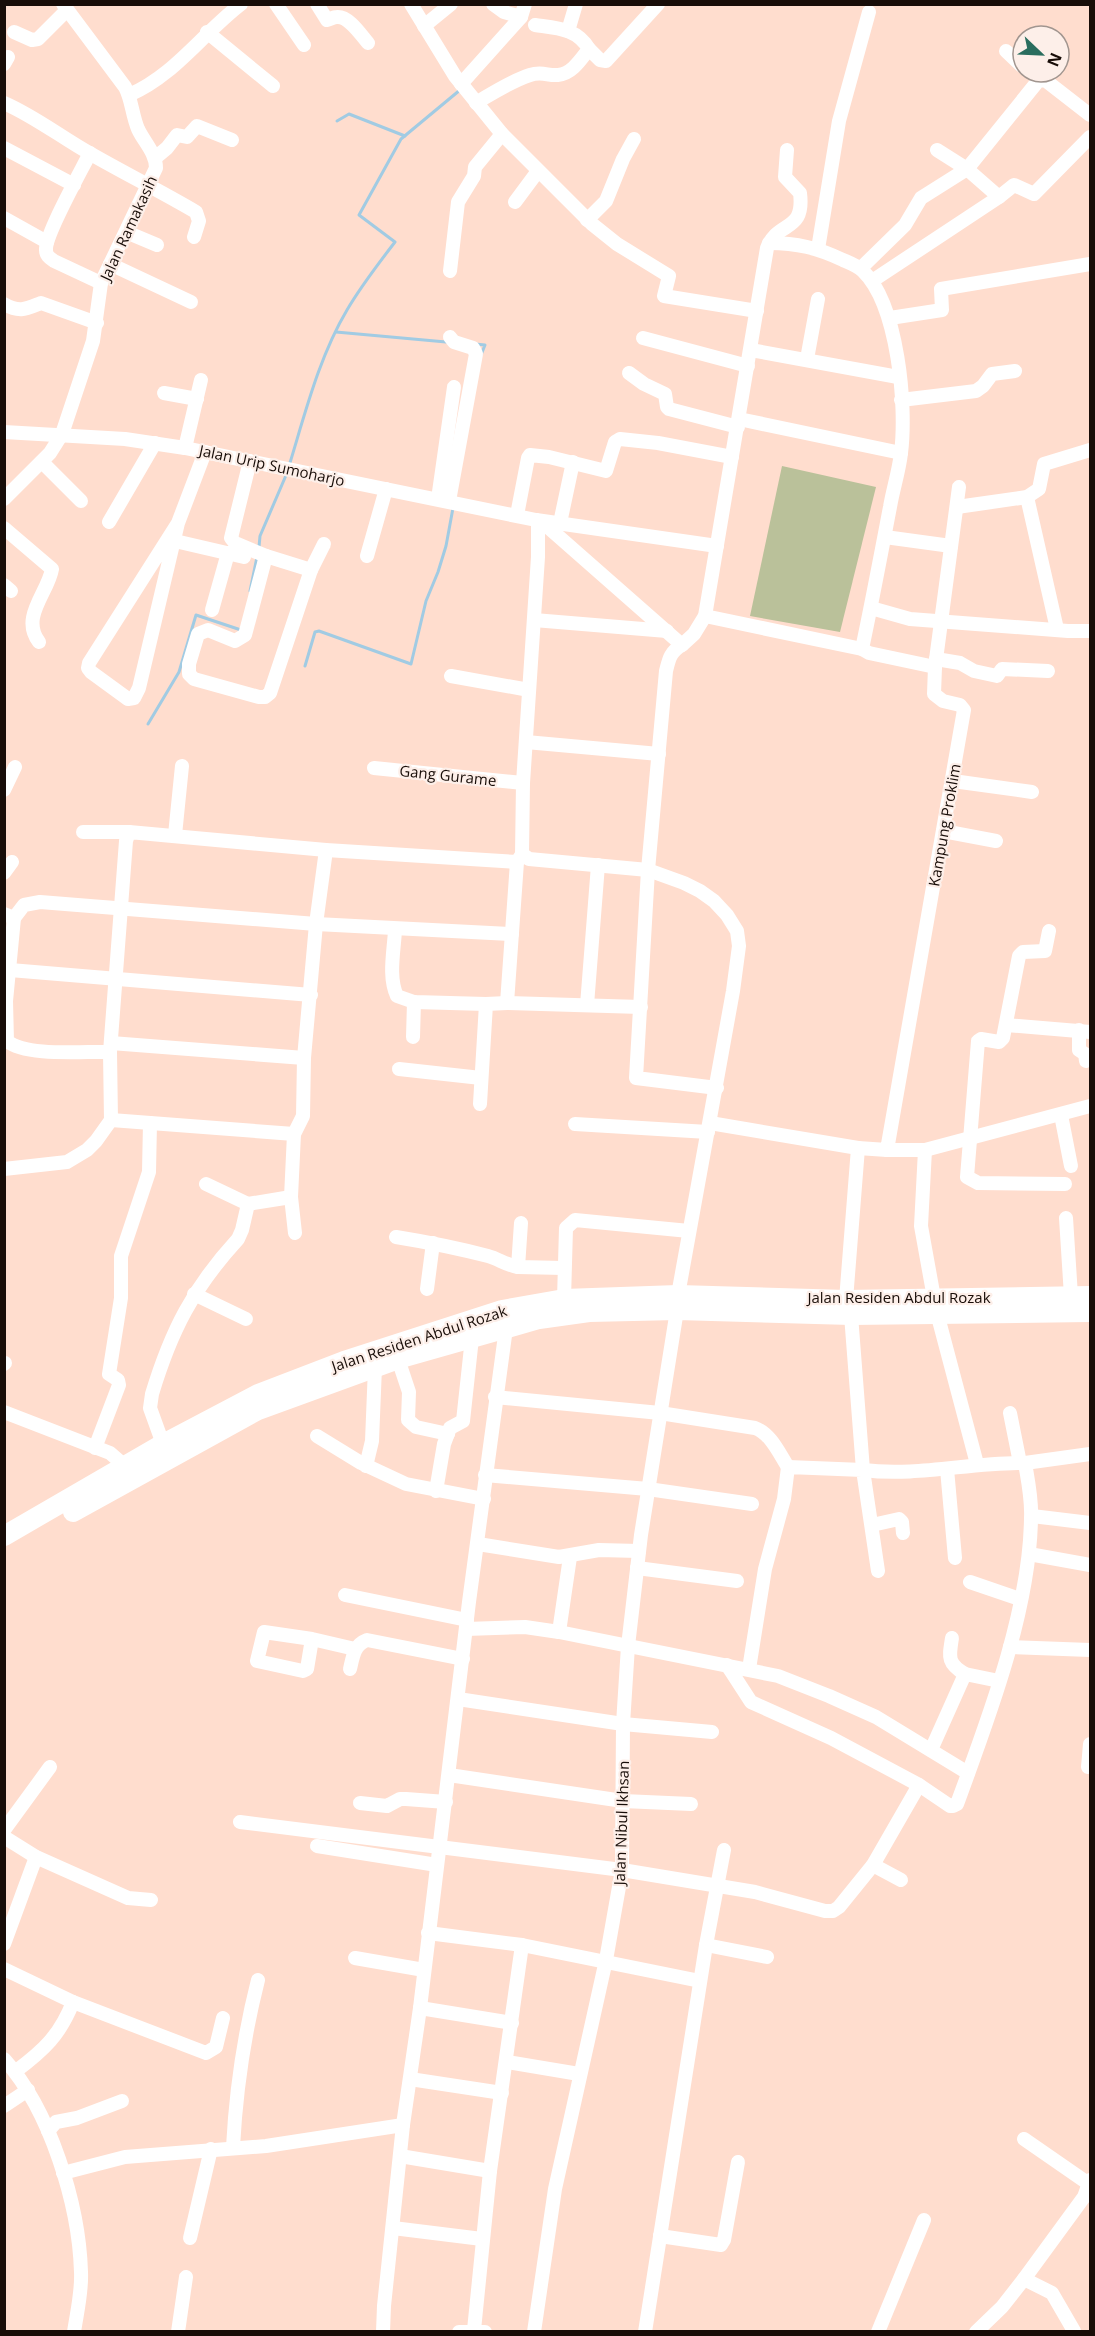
<svg xmlns="http://www.w3.org/2000/svg" width="1095" height="2336" viewBox="0 0 1095 2336" font-family="'Open Sans',sans-serif">
  <style>
    .park { fill: #bac19a }
    .lines { fill: none; stroke-linecap: round; stroke-linejoin: round }
    .stream { stroke: #a1cbe3; stroke-width: 3 }
    .minor { stroke: #fff; stroke-width: 14 }
    .highway { stroke: #fff; stroke-width: 20 }
    .labels { text-anchor: middle; dominant-baseline: central; stroke-width: 4.5; stroke-linejoin: round; paint-order: stroke }
    .street-label { font-size: 15px; fill: #180d08; stroke: #fdefe9 }
  </style>
  <rect width="100%" height="100%" fill="#ffddce"/>
  <path class="park" d="M782 466 876 487 840 632 750 616Z"/>
  <g class="lines">
    <g class="stream">
      <path d="M337 121 349 114 405 136"/>
      <path d="M336 332 446 342"/>
      <path d="M475 344 485 345 481 355"/>
      <path d="M289 466C305 414 319 357 347 310 361 286 378 264 395 242L359 215 401 139 460 90"/>
      <path d="M259 547 260 536 287 473"/>
      <path d="M250 591 257 557"/>
      <path d="M305 666 315 632 319 631 411 664 426 601 438 572 446 546 453 508"/>
      <path d="M148 724 179 672 196 615 241 630"/>
    </g>
    <g class="minor">
      <path d="M276 4 304 45"/>
      <path d="M317 4 327 20C331 19 333 17 337 17 349 16 361 35 368 43"/>
      <path d="M411 4 455 76 502 134 592 224 617 244 669 276 664 296 757 311"/>
      <path d="M493 4 504 12 521 17"/>
      <path d="M424 26 451 4"/>
      <path d="M568 31 576 4"/>
      <path d="M14 32 32 40 38 39 67 10"/>
      <path d="M207 32 273 86"/>
      <path d="M589 49 600 60 606 61 658 4"/>
      <path d="M1006 51 1023 67"/>
      <path d="M4 64 8 57"/>
      <path d="M461 84 521 17 525 4"/>
      <path d="M129 95C175 75 202 34 241 4"/>
      <path d="M4 103C36 117 62 138 91 154 126 174 162 192 196 212L199 221 194 237"/>
      <path d="M476 103C493 93 511 81 530 75 542 71 548 76 558 75 572 74 581 59 589 49 577 28 556 28 535 25"/>
      <path d="M4 148 74 185"/>
      <path d="M90 153C81 171 45 235 46 250 46 256 50 258 54 261L101 283"/>
      <path d="M155 158 167 148 177 135 187 137 197 126 232 140"/>
      <path d="M999 197 967 169 1038 81 1045 80 1090 115"/>
      <path d="M515 202 538 171"/>
      <path d="M4 218 47 242"/>
      <path d="M587 220 606 201 623 159 634 139"/>
      <path d="M126 232 157 245"/>
      <path d="M769 243C797 243 818 248 843 260 850 263 858 266 863 271 898 305 907 406 901 453 899 471 893 489 890 507 881 554 872 602 862 649L869 653 935 667"/>
      <path d="M818 249 839 121 869 12"/>
      <path d="M110 264 191 302"/>
      <path d="M861 268 905 225 921 198 967 169 937 150"/>
      <path d="M450 271 458 202 474 176 475 167 502 134"/>
      <path d="M872 281 999 197 1014 185 1034 194 1090 137"/>
      <path d="M4 304C20 313 26 309 41 303L97 323"/>
      <path d="M890 318 942 310 941 289 1090 264"/>
      <path d="M643 338 748 366"/>
      <path d="M751 350 898 377"/>
      <path d="M807 359 818 299"/>
      <path d="M629 373 644 384 665 394 667 407 669 409 738 427"/>
      <path d="M164 393 197 399"/>
      <path d="M901 400 976 391 983 386 992 374 1015 371"/>
      <path d="M739 419 901 453"/>
      <path d="M4 432 125 439 185 448 536 520 717 546"/>
      <path d="M185 448 201 380"/>
      <path d="M250 461 231 538 235 543 266 556"/>
      <path d="M42 462 81 501"/>
      <path d="M1027 497 1057 629"/>
      <path d="M4 499 50 453 62 434 93 341 101 283 156 168C156 153 144 142 138 129 132 115 132 100 125 87L63 4"/>
      <path d="M438 499 454 387"/>
      <path d="M449 501 476 354 473 348 454 342 450 337"/>
      <path d="M957 507 1027 497 1039 489 1044 464 1090 450"/>
      <path d="M517 515 528 458 530 455 549 457 606 471 615 442 620 439 658 443 732 457"/>
      <path d="M536 520 538 524V557L523 783 522 854 529 859 648 870 684 883 700 891 714 901 727 915 737 931 739 946 733 991 678 1295"/>
      <path d="M541 521 682 645 694 634 705 616 767 248C778 220 805 233 800 193L785 177 787 150"/>
      <path d="M109 522 155 443"/>
      <path d="M178 523 89 663 88 668 91 672 128 699 134 698 139 688 178 523 205 452"/>
      <path d="M560 523 573 462"/>
      <path d="M4 528 52 569C48 593 20 617 39 642"/>
      <path d="M885 537 951 546"/>
      <path d="M175 541 244 557"/>
      <path d="M266 556 311 570 270 693 265 697H259L194 679 189 674V664L198 634 208 630 235 641 245 635Z"/>
      <path d="M367 556 386 489"/>
      <path d="M311 570 324 544"/>
      <path d="M4 585 11 591"/>
      <path d="M871 608 910 619 1068 631H1090"/>
      <path d="M212 610 228 553"/>
      <path d="M705 616 862 649"/>
      <path d="M534 620 667 631"/>
      <path d="M682 645C670 652 669 659 666 671L648 870 636 1078 717 1088"/>
      <path d="M936 659 960 663 974 671 997 676 1002 669 1048 671"/>
      <path d="M451 676 529 690"/>
      <path d="M526 742 659 754"/>
      <path d="M374 768 523 783"/>
      <path d="M953 781 1032 792"/>
      <path d="M4 790 15 767"/>
      <path d="M943 831 996 841"/>
      <path d="M83 832H129"/>
      <path d="M175 835 182 766"/>
      <path d="M521 856 517 862 507 1003 641 1007"/>
      <path d="M4 873 12 862"/>
      <path d="M4 914 14 918 24 905 40 902 316 924 512 934"/>
      <path d="M14 918 6 1001 7 1041C26 1057 85 1051 110 1052"/>
      <path d="M395 930C394 951 388 977 397 996L414 1002 486 1004"/>
      <path d="M1049 931 1045 951 1023 952 1019 956 1003 1038 999 1042 981 1039 978 1041 967 1177 978 1183 1065 1184"/>
      <path d="M10 970 311 995"/>
      <path d="M587 1005 598 865"/>
      <path d="M1006 1025 1090 1032"/>
      <path d="M1079 1030V1050L1085 1054 1086 1061"/>
      <path d="M413 1037 414 1002"/>
      <path d="M111 1043 304 1058"/>
      <path d="M399 1069 481 1078"/>
      <path d="M480 1104 486 1004 507 1003"/>
      <path d="M1061 1115 1071 1166"/>
      <path d="M111 1120 294 1134"/>
      <path d="M710 1123 858 1148 846 1300"/>
      <path d="M575 1124 708 1132"/>
      <path d="M858 1148 887 1150 964 710 960 705 943 701 934 694 935 667 959 487"/>
      <path d="M887 1150H925L1090 1106"/>
      <path d="M925 1150 921 1226 934 1298"/>
      <path d="M4 1169 67 1162 87 1150 96 1141 111 1120 110 1052 126 841 129 832 326 850 517 862"/>
      <path d="M206 1184 248 1204"/>
      <path d="M1066 1218 1071 1296"/>
      <path d="M521 1223 518 1267 564 1268"/>
      <path d="M295 1233 291 1197 294 1134 303 1116 304 1058 316 924 326 850"/>
      <path d="M396 1237C427 1242 457 1248 488 1256 499 1259 506 1265 518 1267"/>
      <path d="M427 1289 433 1243"/>
      <path d="M194 1294 246 1319"/>
      <path d="M564 1299 566 1228 575 1220 689 1231"/>
      <path d="M937 1313 977 1464"/>
      <path d="M398 1359 409 1392 408 1420 416 1427 448 1434"/>
      <path d="M4 1364 5 1363"/>
      <path d="M495 1397 660 1413 755 1428C771 1434 779 1453 788 1467"/>
      <path d="M4 1412 110 1453 125 1466"/>
      <path d="M1010 1413 1020 1463"/>
      <path d="M317 1436 361 1463 406 1484 484 1499"/>
      <path d="M163 1444 150 1408 152 1394C171 1331 193 1288 238 1239L242 1230 248 1204 291 1197"/>
      <path d="M95 1448 119 1385 118 1380 109 1374 121 1298V1256L149 1172 150 1123"/>
      <path d="M1025 1463 1090 1454"/>
      <path d="M366 1466 372 1441 375 1367"/>
      <path d="M947 1469 955 1558"/>
      <path d="M485 1475 648 1489 752 1504"/>
      <path d="M436 1491 444 1444 450 1428 463 1421 472 1338"/>
      <path d="M1032 1516 1090 1523"/>
      <path d="M872 1525 899 1519 902 1522 903 1533"/>
      <path d="M478 1544 559 1557 599 1550 639 1551"/>
      <path d="M1029 1554 1090 1565"/>
      <path d="M637 1568 737 1581"/>
      <path d="M970 1582 1020 1599"/>
      <path d="M345 1595 467 1620"/>
      <path d="M466 1629 525 1627 559 1632 570 1557"/>
      <path d="M559 1632 778 1676 829 1696 876 1717 968 1773"/>
      <path d="M952 1638C949 1657 947 1663 965 1674"/>
      <path d="M312 1639 264 1632 257 1661 303 1671 307 1669 312 1639 355 1649"/>
      <path d="M1010 1647 1090 1650"/>
      <path d="M727 1665 751 1702 831 1738 919 1785 950 1806H953L957 1804C989 1717 1030 1609 1031 1518 1032 1499 1028 1481 1025 1463 971 1462 917 1477 863 1470L851 1315"/>
      <path d="M350 1669C353 1656 354 1645 367 1640L463 1659"/>
      <path d="M749 1669 765 1569 784 1499 788 1467 863 1470 878 1571"/>
      <path d="M458 1699 623 1724 712 1732"/>
      <path d="M931 1750 965 1674 999 1681"/>
      <path d="M1088 1767 1090 1744"/>
      <path d="M449 1775 623 1801 691 1804"/>
      <path d="M360 1803 387 1806 400 1799H406L446 1802"/>
      <path d="M240 1822 622 1870 755 1892 825 1911H833L839 1907 873 1865 919 1785"/>
      <path d="M4 1830 50 1767"/>
      <path d="M4 1837 36 1857 128 1898 151 1900"/>
      <path d="M317 1846 437 1865"/>
      <path d="M873 1865 901 1880"/>
      <path d="M428 1933 522 1945 700 1981"/>
      <path d="M4 1944 36 1857"/>
      <path d="M706 1945 767 1957"/>
      <path d="M355 1958 424 1970"/>
      <path d="M4 1969 73 2002 206 2053 216 2047 223 2018"/>
      <path d="M420 2008 512 2023"/>
      <path d="M4 2059C50 2110 79 2204 81 2272 82 2292 77 2312 74 2332"/>
      <path d="M507 2062 579 2074"/>
      <path d="M16 2071C44 2050 60 2035 73 2002"/>
      <path d="M410 2079 502 2093"/>
      <path d="M4 2106 28 2090"/>
      <path d="M48 2131 56 2122 77 2118 122 2101"/>
      <path d="M1024 2139 1089 2184"/>
      <path d="M233 2147C236 2090 244 2035 258 1980"/>
      <path d="M400 2156 490 2171"/>
      <path d="M63 2173 125 2157 266 2146 403 2125"/>
      <path d="M393 2228 482 2239"/>
      <path d="M660 2236 721 2245 724 2240 738 2162"/>
      <path d="M190 2238 211 2149"/>
      <path d="M474 2330 490 2171 522 1945"/>
      <path d="M1074 2331 1052 2293 1024 2279 1084 2197 1090 2180"/>
      <path d="M178 2332 186 2277"/>
      <path d="M383 2332 384 2306 403 2125 420 2008 469 1602 506 1328"/>
      <path d="M459 2332H485"/>
      <path d="M534 2332 555 2189 606 1960 622 1870 623 1724 628 1646 641 1535 677 1310"/>
      <path d="M645 2332 706 1945 724 1850"/>
      <path d="M878 2332 924 2220"/>
      <path d="M976 2332 1002 2307 1024 2279"/>
    </g>
    <g class="highway">
      <path d="M73 1512 258 1410 398 1359 539 1319 589 1312 677 1310 851 1315 1090 1312"/>
      <path d="M4 1536 163 1444 258 1394 344 1361 502 1310 564 1299 678 1295 846 1300 1090 1296"/>
    </g>
  </g>
  <g class="labels">
    <g class="street-label">
      <text transform="translate(128 228) rotate(-65)">Jalan Ramakasih</text>
      <text transform="translate(272 465) rotate(12)">Jalan Urip Sumoharjo</text>
      <text transform="translate(448 775) rotate(6)">Gang Gurame</text>
      <text transform="translate(944 825) rotate(-80)">Kampung Proklim</text>
      <text x="899" y="1297">Jalan Residen Abdul Rozak</text>
      <text transform="translate(419 1338) rotate(-18)">Jalan Residen Abdul Rozak</text>
      <text transform="translate(621 1823) rotate(-88)">Jalan Nibul Ikhsan</text>
    </g>
  </g>
  <rect width="1095" height="2336" fill="none" stroke="#180d08" stroke-width="12"/>
  <g transform="translate(1041 54) rotate(113)"><circle r="28" fill="#fdefe9" stroke="#a1958f" stroke-width="1.5"/>
  <path d="M0-4.5L10 22L0 15L-10 22Z" fill="#2a6d5e"/>
  <text y="-9" font-size="16" font-weight="bold" text-anchor="middle" fill="#180d08">N</text>
  </g>
</svg>
